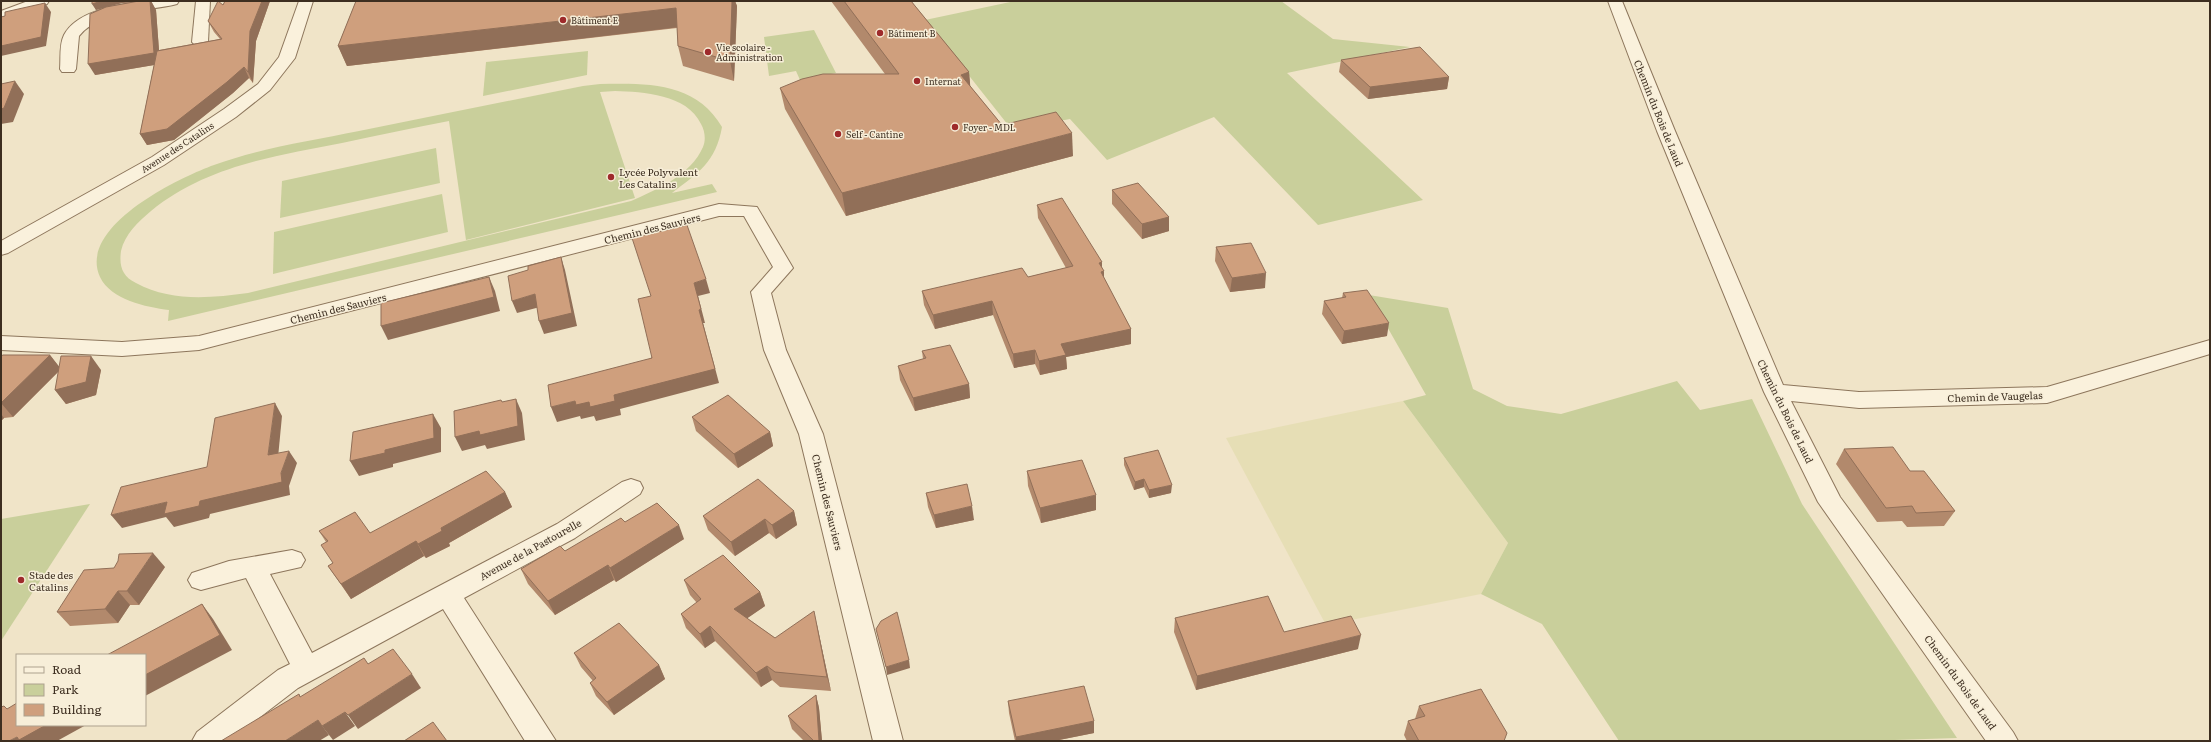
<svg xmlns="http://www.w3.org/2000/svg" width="2211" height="742" viewBox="0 0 2211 742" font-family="Literata,serif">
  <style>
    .farmland { fill: #e6deb5 }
    .green { fill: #c9cf9b; fill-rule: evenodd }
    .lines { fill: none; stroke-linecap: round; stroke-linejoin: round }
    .minor-casing { stroke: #8d765c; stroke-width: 2 }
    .minor { fill: #faf1dc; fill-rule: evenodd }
    .wall { fill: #b2896c; fill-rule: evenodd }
    .shaded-wall { fill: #916f58 }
    .building { fill: #cf9f7d; stroke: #916f58 }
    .poi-dot { fill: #9e2a2b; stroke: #f7eed8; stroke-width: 1.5 }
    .labels { text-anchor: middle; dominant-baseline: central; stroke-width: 3; stroke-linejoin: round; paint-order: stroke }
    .far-poi-label { font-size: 9px; fill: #3d2e20; stroke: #f7eed8; text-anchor: start }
    .far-street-label { font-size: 9px; fill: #3d2e20; stroke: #f7eed8 }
    .street-label { font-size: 10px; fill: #3d2e20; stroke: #f7eed8 }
    .poi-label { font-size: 10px; fill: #3d2e20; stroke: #f7eed8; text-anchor: start }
  </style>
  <rect width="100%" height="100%" fill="#f0e4c8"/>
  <path class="farmland" d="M1403 401 1508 543 1481 594 1326 625 1226 438Z"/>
  <g class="green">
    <path d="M1015 1H1281L1333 39 1410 47 1287 73 1423 200 1318 225 1214 117 1107 160 1070 119 1012 130 925 20Z"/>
    <path d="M814 30 836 73 800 80 796 71 769 76 764 37Z"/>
    <path d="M588 51 587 75 483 96 486 62Z"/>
    <path d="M600 84C647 83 696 82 722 127 716 162 698 173 672 193L712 184 717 192 168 321 169 310C146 307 111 300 100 277 77 227 178 178 214 165 260 148 310 141 359 131 433 116 508 101 583 86ZM615 91C643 92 687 94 701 124 705 131 706 140 703 147 691 175 656 190 631 201L248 293C210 298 171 302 136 283 122 276 119 266 121 251 125 234 138 222 151 211 206 166 275 156 342 143 378 135 413 128 449 121L466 240 635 198 600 92 585 93Z"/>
    <path d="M436 148 440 183 280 218 282 181Z"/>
    <path d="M442 194 448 232 273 274 274 232Z"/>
    <path d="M1369 295 1448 308 1473 389 1507 406 1561 414 1677 381 1700 410 1752 399 1802 504 1957 738 1863 741H1619L1542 624 1481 594 1508 543 1403 401 1426 395Z"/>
    <path d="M90 504 1 641V519Z"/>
  </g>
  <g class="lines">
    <g class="minor-casing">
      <g id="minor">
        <path d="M28 1H49L47 4 1 20V11Z"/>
        <path d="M144 1H179L177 4C146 12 101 9 79 36L76 69 74 72H62L60 69C61 58 59 45 64 35 77 10 119 5 144 1Z"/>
        <path d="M196 1H210L208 42 205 45H195L192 42Z"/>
        <path d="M299 1H313L295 58 270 90 236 117 164 165 8 253 1 255V241L152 157 224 109 258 84 279 57Z"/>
        <path d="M1608 1H1622L1675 131 1783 385 1859 392 2047 387 2210 340V354L2047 403 1859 408 1791 401 1840 497 2013 732 2018 741H1986L1818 502 1764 392 1657 131Z"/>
        <path d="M719 204 757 207 793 268 771 293 786 350 823 434 903 741H873L799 434 764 350 751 292 773 267 744 216H719L199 350 122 356 1 350V336L122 342 199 336Z"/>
        <path d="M631 479 640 482 643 488 640 494 575 538 464 598 556 741H525L443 609 298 688 229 741H192L197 732 278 670 290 664 246 578 201 590 192 587 188 580 192 573 229 561 292 550 301 553 305 560 301 567 270 574 312 653 557 524 622 482Z"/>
      </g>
    </g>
    <use href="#minor" class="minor"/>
  </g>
  <g class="wall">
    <path d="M92 1H151L156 10 159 50 220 39 214 32 208 21 223 5 225 1H270L256 41 253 83 249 78 233 93 174 140 147 145 140 134 154 65 95 75 104 8 96 10ZM136 2 110 6 122 3Z"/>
    <path d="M356 1H735L737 6 734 81 683 66 678 46 677 28 347 66 338 46Z"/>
    <path d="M831 1H911L969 72 970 86 1002 125 1073 156 846 216 785 109 780 88 885 74Z"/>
    <path d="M1341 60 1449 77 1447 89 1368 99 1339 72Z"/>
    <path d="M1112 190 1169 217V231L1142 239 1112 204Z"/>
    <path d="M1037 205 1102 267 1104 278 1131 329V344L1066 357 1067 369 1040 375 1035 364 1014 368 993 315 935 329 924 305 922 291 1028 277 1066 268 1038 218Z"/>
    <path d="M1216 247 1265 288 1230 292 1215 261Z"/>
    <path d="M1343 293 1387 336 1342 344 1322 314 1324 301 1342 298Z"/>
    <path d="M922 351 969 384 970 398 915 411 900 380 898 366 923 359Z"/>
    <path d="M50 355 59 367 101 370 96 395 66 404 55 390 59 371 13 417 4 418 1 421V356Z"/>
    <path d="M692 417 770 432 773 446 738 468 696 431Z"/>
    <path d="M1844 449 1910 471 1955 511 1944 526 1907 527 1902 521 1877 522 1836 464Z"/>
    <path d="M1124 458 1171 493 1149 498 1144 487 1134 490 1124 465Z"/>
    <path d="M1027 471 1096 510 1041 523 1028 486Z"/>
    <path d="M505 492 512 507 449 543 450 546 426 558 424 556 351 599 328 566 333 563 326 542 319 531 370 533Z"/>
    <path d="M926 493 974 520 936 528 928 507Z"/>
    <path d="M794 511 797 525 776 539 769 533 735 556 708 530 703 516Z"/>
    <path d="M625 522 684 539 616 582 614 580 555 615 528 584 521 569 565 551Z"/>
    <path d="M165 567 139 605H130L118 623 70 626 57 612Z"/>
    <path d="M684 580 760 592 765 606 747 618 775 638 817 625 831 691 780 687 772 680 761 687 715 641 705 648 686 628 681 614 697 603 690 595Z"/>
    <path d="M1175 618 1284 632 1358 649 1196 690 1174 632Z"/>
    <path d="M574 653 659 665 665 679 614 715 596 696 590 683 593 681 581 667Z"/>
    <path d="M816 695 819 708 822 741H804L792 729 788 716Z"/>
    <path d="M1008 701 1094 721V733L1054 741H1015L1009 713Z"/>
    <path d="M1419 706 1504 741H1407L1404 735 1408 721 1415 719Z"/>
  </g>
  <g class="shaded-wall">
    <path d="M102 1H141L122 3 96 10 92 4Z"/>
    <path d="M150 1H151L156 10 160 64 95 75 88 64Z"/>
    <path d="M262 1H270L256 41 253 83 248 72 250 31Z"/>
    <path d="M732 1H735L737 6 734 81 730 61Z"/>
    <path d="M45 3 51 12 46 46 1 56V46Z"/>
    <path d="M676 8 680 27 347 66 338 46Z"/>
    <path d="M244 67 249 78 233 93 174 140 147 145 140 134Z"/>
    <path d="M969 72 971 94 961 75Z"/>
    <path d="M1449 77 1447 89 1368 99 1370 87Z"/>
    <path d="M15 81 24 94 13 122 1 124V109Z"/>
    <path d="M1072 133 1073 156 846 216 842 193Z"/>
    <path d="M1169 217V231L1142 239V224Z"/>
    <path d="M561 257 565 270 577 326 544 334 539 321Z"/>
    <path d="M1102 262V272L1104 271V285L1099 263Z"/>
    <path d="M1266 273 1265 288 1230 292 1232 278Z"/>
    <path d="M489 277 495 291 500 311 388 340 381 326Z"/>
    <path d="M706 279 710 293 698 296 705 323H703L719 383 620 409 621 415 596 421 594 416 581 419 580 416 557 422 551 407 575 401 589 402 614 395 699 310 694 283Z"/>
    <path d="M535 294 540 307 517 313 512 301Z"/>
    <path d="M992 301 993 315 935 329 933 315Z"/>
    <path d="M1389 323 1387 336 1342 344 1344 331Z"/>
    <path d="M1131 329V344L1066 357 1067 369 1040 375 1039 361 1061 344Z"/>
    <path d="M1035 350V364L1014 368 1013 354Z"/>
    <path d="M50 355 61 369 13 417 1 403Z"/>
    <path d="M91 356 101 370 96 395 66 404 55 390Z"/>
    <path d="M969 384 970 398 915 411 913 398Z"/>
    <path d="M516 399 522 413 525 440 487 449 485 445 462 451 455 437Z"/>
    <path d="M275 403 282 416 277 468 268 455Z"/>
    <path d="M1 414 4 418 1 421Z"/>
    <path d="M433 414 441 428V452L393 464V467L359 476 350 461 385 450Z"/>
    <path d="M770 432 773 446 738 468 734 454Z"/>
    <path d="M289 451 297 463 289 486 290 495 210 514 209 518 174 527 166 517 122 528 111 515 167 502 200 501 281 473Z"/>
    <path d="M1144 479V487L1134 490 1135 482Z"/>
    <path d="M1172 485 1171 493 1149 498V490Z"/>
    <path d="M505 492 512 507 449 543 450 546 426 558 418 544 441 528Z"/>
    <path d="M1096 495V510L1041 523 1040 508Z"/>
    <path d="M972 506 974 520 936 528 934 515Z"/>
    <path d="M794 511 797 525 776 539 772 525Z"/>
    <path d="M765 519 769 533 735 556 731 542Z"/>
    <path d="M679 525 684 539 616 582 610 568Z"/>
    <path d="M416 541 424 556 351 599 341 584Z"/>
    <path d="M153 553 165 567 139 605 127 591Z"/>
    <path d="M608 565 614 580 555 615 548 601Z"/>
    <path d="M118 591 130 605 118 623 105 609Z"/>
    <path d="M760 592 765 606 739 624 734 609Z"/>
    <path d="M202 604 213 619 232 650 145 696V675Z"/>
    <path d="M814 611 817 625 831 691 827 677Z"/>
    <path d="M710 626 715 641 705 648 700 634Z"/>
    <path d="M1361 635 1358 649 1196 690 1197 676Z"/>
    <path d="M909 660 910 668 887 675 886 667Z"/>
    <path d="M659 665 665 679 614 715 607 702Z"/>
    <path d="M767 666 772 680 761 687 756 673Z"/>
    <path d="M412 674 421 688 358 729 348 715Z"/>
    <path d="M816 695 819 708 822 741H819Z"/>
    <path d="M345 712 355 726 333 740 322 726Z"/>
    <path d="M318 720 329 735 319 741H285Z"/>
    <path d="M1094 721V733L1054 741H1016V737Z"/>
    <path d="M46 725H86L57 741H9L17 737Z"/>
  </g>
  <g class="building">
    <path d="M92 1H102L92 4Z"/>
    <path d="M139 1H150L154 53 88 64 90 14 106 7Z"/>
    <path d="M218 1 223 5 225 1H262L250 31 248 72 244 67 227 82 167 129 140 134 157 51 222 39 208 21Z"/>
    <path d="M356 1H732L730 61 678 46 676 8 338 46Z"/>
    <path d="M844 1H911L969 72 961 75 1002 125 1056 112 1072 133 842 193 780 88 802 79 823 74H899Z"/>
    <path d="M45 3 41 37 1 46V17L5 16V12Z"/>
    <path d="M1420 47 1449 77 1370 87 1341 60Z"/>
    <path d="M15 81 4 108 1 109V84Z"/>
    <path d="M1138 183 1169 217 1142 224 1112 190Z"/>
    <path d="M1062 198 1102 262 1099 263 1104 271 1101 272 1131 329 1061 344 1066 355 1039 361 1035 350 1013 354 992 301 933 315 922 291 1022 268 1028 277 1073 266 1037 205Z"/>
    <path d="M687 225 706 279 694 283 701 309 699 310 715 369 614 395 615 401 590 407 589 402 576 405 575 401 551 407 548 385 652 358 638 299 651 296 632 238Z"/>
    <path d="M1251 243 1266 273 1232 278 1216 247Z"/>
    <path d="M561 257 572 313 539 321 535 294 512 301 508 276 528 270V266Z"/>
    <path d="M489 277 494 297 381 326V303Z"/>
    <path d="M1367 290 1389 323 1344 331 1324 301 1346 297 1343 293Z"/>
    <path d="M950 345 969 384 913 398 898 366 926 358 922 351Z"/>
    <path d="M3 355H50L1 403V356Z"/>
    <path d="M61 356H91L86 382 55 390Z"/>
    <path d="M728 395 770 432 734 454 692 417Z"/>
    <path d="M516 399 518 426 480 435 479 431 455 437 454 411 501 400 502 402Z"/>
    <path d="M275 403 268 455 289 451 281 473 282 482 200 501 199 506 164 514 167 502 111 515 121 487 207 467 215 418Z"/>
    <path d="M433 414 434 438 385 450V453L350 461 353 432Z"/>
    <path d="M1893 447 1910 471H1924L1955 511 1916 513 1912 506 1886 508 1844 449Z"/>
    <path d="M1158 450 1172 485 1149 490 1144 479 1135 482 1124 458Z"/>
    <path d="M1082 460 1096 495 1040 508 1027 471Z"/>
    <path d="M486 471 505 492 441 528 442 531 418 544 416 541 341 584 328 566 333 563 321 545 328 541 319 531 355 512 370 533Z"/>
    <path d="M758 479 794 511 772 525 765 519 731 542 703 516Z"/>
    <path d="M967 484 972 506 934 515 926 493Z"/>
    <path d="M657 503 679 525 610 568 608 565 548 601 521 569 560 546 565 551 621 518 625 522Z"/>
    <path d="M153 553 127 591H118L105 609 57 612 84 570 114 568 118 561 119 554Z"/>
    <path d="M723 555 760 592 734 609 775 638 814 611 827 677 775 672 767 666 756 673 710 626 700 634 681 614 701 599 684 580Z"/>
    <path d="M1268 596 1284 632 1351 616 1361 635 1197 676 1175 618Z"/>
    <path d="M202 604 220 635 145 675V655H107Z"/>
    <path d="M897 612 909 660 886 667 876 629 881 621Z"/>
    <path d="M619 623 659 665 607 702 590 683 596 678 574 653Z"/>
    <path d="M393 649 412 674 348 715 345 712 322 726 318 720 285 741H221L299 694 300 697 364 658 368 664Z"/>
    <path d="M1084 686 1094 721 1016 737 1008 701Z"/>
    <path d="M1481 689 1507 733 1504 741H1419L1408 721 1425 716 1419 706Z"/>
    <path d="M816 695 819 741H814L788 716Z"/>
    <path d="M17 703V725H46L19 740 17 737 9 741H1V707L4 706 7 709Z"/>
    <path d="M433 722 447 741H404Z"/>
  </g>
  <g class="poi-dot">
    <circle cx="563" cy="20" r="4"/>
    <circle cx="880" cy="33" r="4"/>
    <circle cx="708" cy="52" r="4"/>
    <circle cx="917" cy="81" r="4"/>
    <circle cx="955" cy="127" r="4"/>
    <circle cx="838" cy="134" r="4"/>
    <circle cx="611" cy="177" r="4"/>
    <circle cx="21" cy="580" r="4"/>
  </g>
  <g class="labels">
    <g class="far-poi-label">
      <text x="571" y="20">Bâtiment E</text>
      <text x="888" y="33">Bâtiment B</text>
      <text x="716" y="47">Vie scolaire -<tspan x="716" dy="10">Administration</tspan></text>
      <text x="925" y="81">Internat</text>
      <text x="963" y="127">Foyer - MDL</text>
      <text x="846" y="134">Self - Cantine</text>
    </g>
    <g class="far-street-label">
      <text transform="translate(177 147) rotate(-33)">Avenue des Catalins</text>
    </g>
    <g class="street-label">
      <text transform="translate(1659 113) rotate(68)">Chemin du Bois de Laud</text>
      <text transform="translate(652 228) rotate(-14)">Chemin des Sauviers</text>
      <text transform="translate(338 308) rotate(-14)">Chemin des Sauviers</text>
      <text transform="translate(1995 396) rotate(-2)">Chemin de Vaugelas</text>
      <text transform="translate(1786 411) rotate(64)">Chemin du Bois de Laud</text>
      <text transform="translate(828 502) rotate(76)">Chemin des Sauviers</text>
      <text transform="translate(530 549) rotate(-29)">Avenue de la Pastourelle</text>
      <text transform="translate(1961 682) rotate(54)">Chemin du Bois de Laud</text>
    </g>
    <g class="poi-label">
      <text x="619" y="171">Lycée Polyvalent<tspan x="619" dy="12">Les Catalins</tspan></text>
      <text x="29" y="574">Stade des<tspan x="29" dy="12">Catalins</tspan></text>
    </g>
  </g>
  <rect width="2211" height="742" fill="none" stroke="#3d2e20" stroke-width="4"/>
  <rect x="16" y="654" width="130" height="72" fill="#f7eed8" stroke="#ada18e"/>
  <rect x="24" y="667" width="20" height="6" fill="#faf1dc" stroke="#ada18e"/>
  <text x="52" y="674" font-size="12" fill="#3d2e20">Road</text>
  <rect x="24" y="684" width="20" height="12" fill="#c9cf9b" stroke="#ada18e"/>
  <text x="52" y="694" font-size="12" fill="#3d2e20">Park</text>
  <rect x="24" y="704" width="20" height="12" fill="#cf9f7d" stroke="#ada18e"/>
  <text x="52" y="714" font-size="12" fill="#3d2e20">Building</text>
</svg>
